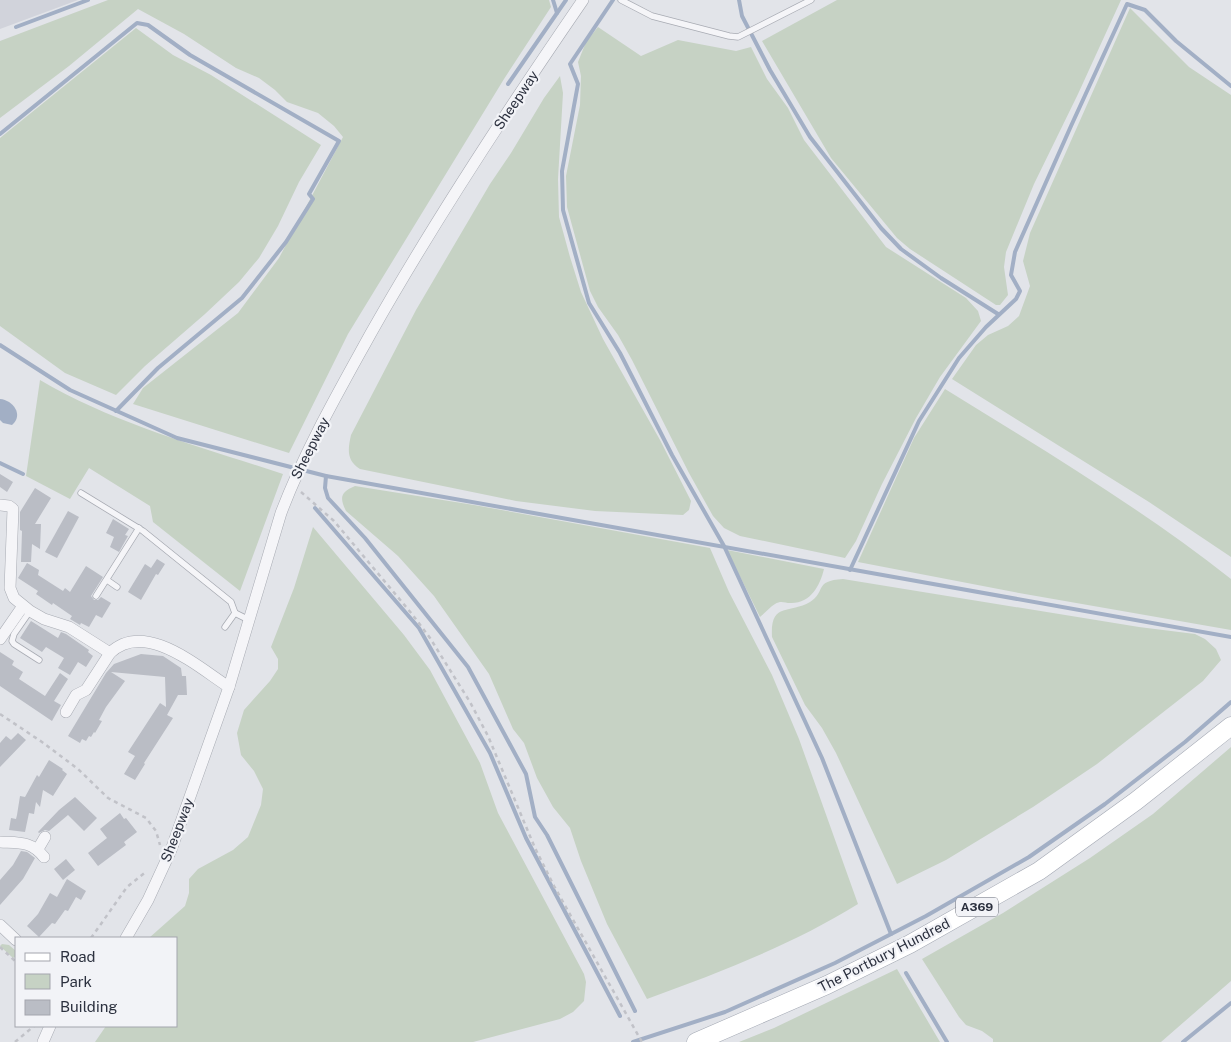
<svg xmlns="http://www.w3.org/2000/svg" width="1231" height="1042" viewBox="0 0 1231 1042" font-family="'Public Sans',sans-serif">
  <style>
    .built { fill: #d1d3db }
    .green { fill: #c6d2c4 }
    .water { fill: #a2afc5 }
    .lines { fill: none; stroke-linecap: round; stroke-linejoin: round }
    .stream { stroke: #a2afc5; stroke-width: 4 }
    .building { fill: #babdc5 }
    .service-casing { stroke: #a8abb3; stroke-width: 7 }
    .minor-casing { stroke: #a8abb3; stroke-width: 12 }
    .primary-casing { stroke: #a3a8b3; stroke-width: 19 }
    .path { stroke: #c1c2c8; stroke-width: 2.5; stroke-dasharray: 4 4; stroke-linecap: butt }
    .service { stroke: #f5f5f8; stroke-width: 5.5 }
    .minor { stroke: #f5f5f8; stroke-width: 11 }
    .primary { stroke: #fff; stroke-width: 18 }
    .labels { text-anchor: middle; dominant-baseline: central; stroke-width: 4.5; stroke-linejoin: round; paint-order: stroke }
    .shield { fill: #f2f3f7; stroke: #676b76; stroke-width: 1 }
    .shield-label { font-size: 12px; font-weight: bold; fill: #2c313f }
    .street-label { font-size: 14px; fill: #2c313f; stroke: #f2f3f7 }
  </style>
  <rect width="100%" height="100%" fill="#e2e4e9"/>
  <path class="built" d="M0 0H78L0 29Z"/>
  <g class="green">
    <path d="M108 0H549L551 7 504 79 348 334 289 453 133 404 143 388 238 313 279 258 343 137 334 126 318 113 287 102 275 90 259 78 236 68 184 34 138 9 69 66 0 118V41Z"/>
    <path d="M837 0H1121L1078 94 1034 184 1006 252 1004 267 1008 295 1000 305H996L910 249 897 238 831 158 762 41Z"/>
    <path d="M1130 8 1189 67 1231 95V557L1149 502 952 379 976 345 988 335 1008 326 1019 316 1030 286 1023 261 1030 233Z"/>
    <path d="M598 27 641 56 678 40 736 51 751 47 767 79 788 108 804 140 886 247 966 298 978 311 981 321 940 377 916 418 882 484 856 541 845 558 740 536 724 528 713 516 689 473 632 360 618 335 598 307 590 291 567 207 566 176 580 105 581 76 578 62 586 42Z"/>
    <path d="M136 28 173 55 211 75 321 145 299 182 278 226 259 258 239 282 205 314 145 366 116 395 65 373 0 326V138Z"/>
    <path d="M560 76 563 93 558 179 559 217 570 257 581 292 603 339 660 440 691 501 689 510 683 515 595 511 516 501 360 469C346 460 348 449 351 435L416 310 490 184 511 153 544 98Z"/>
    <path d="M40 380C115 424 201 447 283 474L240 591 153 522 150 506 89 468 70 499 26 476Z"/>
    <path d="M945 389C1042 449 1141 508 1231 579V630L1019 593 858 562 914 438Z"/>
    <path d="M355 486 474 505 710 548 729 592 772 675 799 739 858 904C792 945 720 972 647 999L607 924 581 861 570 828 553 807 537 778 524 743 513 729 489 674 434 596 398 556 346 511C339 497 341 492 355 486Z"/>
    <path d="M313 527 404 635 430 670 480 763 498 813 584 974 586 982 584 1001 573 1012 560 1019 473 1042H95L106 1026H176V938H149L185 906 189 893V879L198 869 233 850 248 837 261 805 263 789 254 771 241 755 237 733 244 710 270 681 278 669V659L271 647 294 588Z"/>
    <path d="M727 550 824 569C820 586 810 604 790 603 785 603 781 600 775 604 770 607 765 613 760 617Z"/>
    <path d="M843 579 1139 627 1195 634 1205 639 1216 649 1221 660 1203 681 1097 764 1033 807 946 860 897 884 836 753 822 728 805 705 772 637C770 602 789 614 810 602 827 591 813 581 843 579Z"/>
    <path d="M1231 747V981L1161 1042H993V1039L982 1031 966 1025 959 1017 922 959 1003 913 1090 858 1153 814Z"/>
    <path d="M2 944 9 945 16 951 15 957 13 958 0 946Z"/>
    <path d="M897 969 940 1042H739L774 1028Z"/>
  </g>
  <path class="water" d="M0 399C13 400 24 415 12 425L3 423 0 420Z"/>
  <g class="lines">
    <g class="stream">
      <path d="M553 0 557 13"/>
      <path d="M613 0 570 64 578 84 562 171 563 210 589 303 620 353 672 455 724 546 822 758 891 934"/>
      <path d="M739 0 742 16 770 70 810 137 881 228 901 249 941 278 998 314"/>
      <path d="M16 27 88 0"/>
      <path d="M508 84 566 0"/>
      <path d="M0 134 137 23 148 25 190 55 339 141 309 194 313 199 286 242 242 298 158 368 116 411"/>
      <path d="M0 345 70 390 177 438 326 476 1231 637"/>
      <path d="M0 463 23 474"/>
      <path d="M326 476 325 488 328 498 365 538 468 667 526 774 535 817 547 835 635 1011"/>
      <path d="M315 508 419 628 490 753 526 838 620 1016"/>
      <path d="M850 570 919 421 959 358 986 327 1016 299 1020 291 1011 275 1015 252 1071 126 1127 4 1145 10 1176 41 1231 86"/>
      <path d="M906 973 947 1042"/>
      <path d="M633 1042 725 1012 835 963 926 916 1029 857 1105 804 1185 742 1231 702"/>
      <path d="M1183 1042 1231 1003"/>
    </g>
  </g>
  <g class="building">
    <path d="M0 474 13 482 7 492 0 487Z"/>
    <path d="M35 488 51 498 35 524H41L40 549 32 544 31 562H21L22 531 20 530V512Z"/>
    <path d="M68 511 79 517 57 558 45 552Z"/>
    <path d="M113 519 129 529 125 535 128 536 119 552 110 547 114 537 106 533Z"/>
    <path d="M157 559 165 564 158 575 156 574 141 600 128 592 145 564 151 568Z"/>
    <path d="M27 563 39 570 38 575 63 591 65 588 70 592 86 566 103 577 91 596 94 600H98L101 597 111 603 102 618 96 615 89 627 81 623 80 625 70 619 72 616 53 603 52 605 36 594 38 591 18 578Z"/>
    <path d="M31 621 58 638 61 632 66 634 89 650 88 652 93 656 86 667 78 662 70 675 58 668 64 658 46 647 42 652 20 638Z"/>
    <path d="M0 652 14 661 12 665 23 672 19 679 45 696 60 673 68 679 54 701 61 705 52 721 0 686Z"/>
    <path d="M141 654 163 656 181 668 182 676H186L187 695H178L167 715 173 718 144 763 145 764 135 780 124 774 135 756 128 752 160 703 166 707 165 677 111 672 125 681 106 707 99 720 102 721 95 733 94 732 91 737 89 736 86 741 82 739 80 743 68 736 106 673 114 664Z"/>
    <path d="M18 733 26 740 0 767V743L6 736 11 740Z"/>
    <path d="M49 760 63 769 62 770 67 774 53 796 43 790 40 807 36 802 34 814 29 813 25 832 9 830 11 818 16 819 17 815 20 796 25 797 37 775 39 777Z"/>
    <path d="M75 797 97 818 84 831 68 815 49 831 45 830 39 833 38 832 59 810Z"/>
    <path d="M120 813 124 819 126 818 137 832 124 842 126 845 98 866 88 853 107 838 100 829Z"/>
    <path d="M21 851 27 852 35 858 23 879 0 905V880L13 865Z"/>
    <path d="M66 859 75 870 63 880 54 869Z"/>
    <path d="M67 879 86 891 81 900 76 897 68 911 65 910 55 924 52 923 39 937 27 926 38 914 50 893 57 897Z"/>
  </g>
  <g class="lines">
    <g class="service-casing">
      <g id="service">
        <path d="M621 0 652 16 729 36 738 37 811 0"/>
        <path d="M81 493 143 531 231 602 235 613 249 620"/>
        <path d="M107 580 117 587"/>
        <path d="M96 596 139 528"/>
        <path d="M30 611 14 634 12 641 14 644 39 660"/>
        <path d="M225 627 235 613"/>
      </g>
    </g>
    <g class="minor-casing">
      <g id="minor">
        <path d="M0 505 9 506 13 509 10 588 14 598 30 611 44 619 69 627 110 653C145 619 199 668 229 687"/>
        <path d="M0 639 23 606"/>
        <path d="M66 712 76 695 86 690 110 653"/>
        <path d="M0 842C20 843 31 841 44 857"/>
        <path d="M38 849 45 837"/>
        <path d="M0 925 16 940"/>
        <path d="M126 938 148 900 171 850 229 687 281 513C305 450 339 391 371 333 436 218 508 109 583 0"/>
        <path d="M43 1042 50 1026"/>
      </g>
    </g>
    <g class="primary-casing">
      <path id="primary" d="M696 1042 827 985 910 944 1039 871 1136 801 1231 726"/>
    </g>
    <g class="path">
      <path d="M301 492 334 521 412 614 430 638 470 702 488 736 535 848 554 886 642 1042"/>
      <path d="M0 714 42 742 78 769 108 798 146 818 156 831 160 845"/>
      <path d="M91 938 127 887 147 871"/>
      <path d="M0 947 16 962"/>
      <path d="M15 1042 34 1026"/>
    </g>
    <use href="#service" class="service"/>
    <use href="#minor" class="minor"/>
    <use href="#primary" class="primary"/>
  </g>
  <g class="labels">
    <rect class="shield" x="956" y="897.5" width="42" height="19" rx="4"/>
    <g class="shield-label">
      <text x="977" y="907">A369</text>
    </g>
    <g class="street-label">
      <text transform="translate(516 100) rotate(-56)">Sheepway</text>
      <text transform="translate(310 448) rotate(-63)">Sheepway</text>
      <text transform="translate(177 830) rotate(-69)">Sheepway</text>
      <text transform="translate(884 955) rotate(-27)">The Portbury Hundred</text>
    </g>
  </g>
  <rect x="15" y="937" width="162" height="90" fill="#f2f3f7" stroke="#a3a5ad"/>
  <rect x="25" y="953" width="25" height="8" fill="#ffffff" stroke="#a3a5ad"/>
  <text x="60" y="962" font-size="15" fill="#2c313f">Road</text>
  <rect x="25" y="974" width="25" height="15" fill="#c6d2c4" stroke="#a3a5ad"/>
  <text x="60" y="987" font-size="15" fill="#2c313f">Park</text>
  <rect x="25" y="1000" width="25" height="15" fill="#babdc5" stroke="#a3a5ad"/>
  <text x="60" y="1012" font-size="15" fill="#2c313f">Building</text>
</svg>
